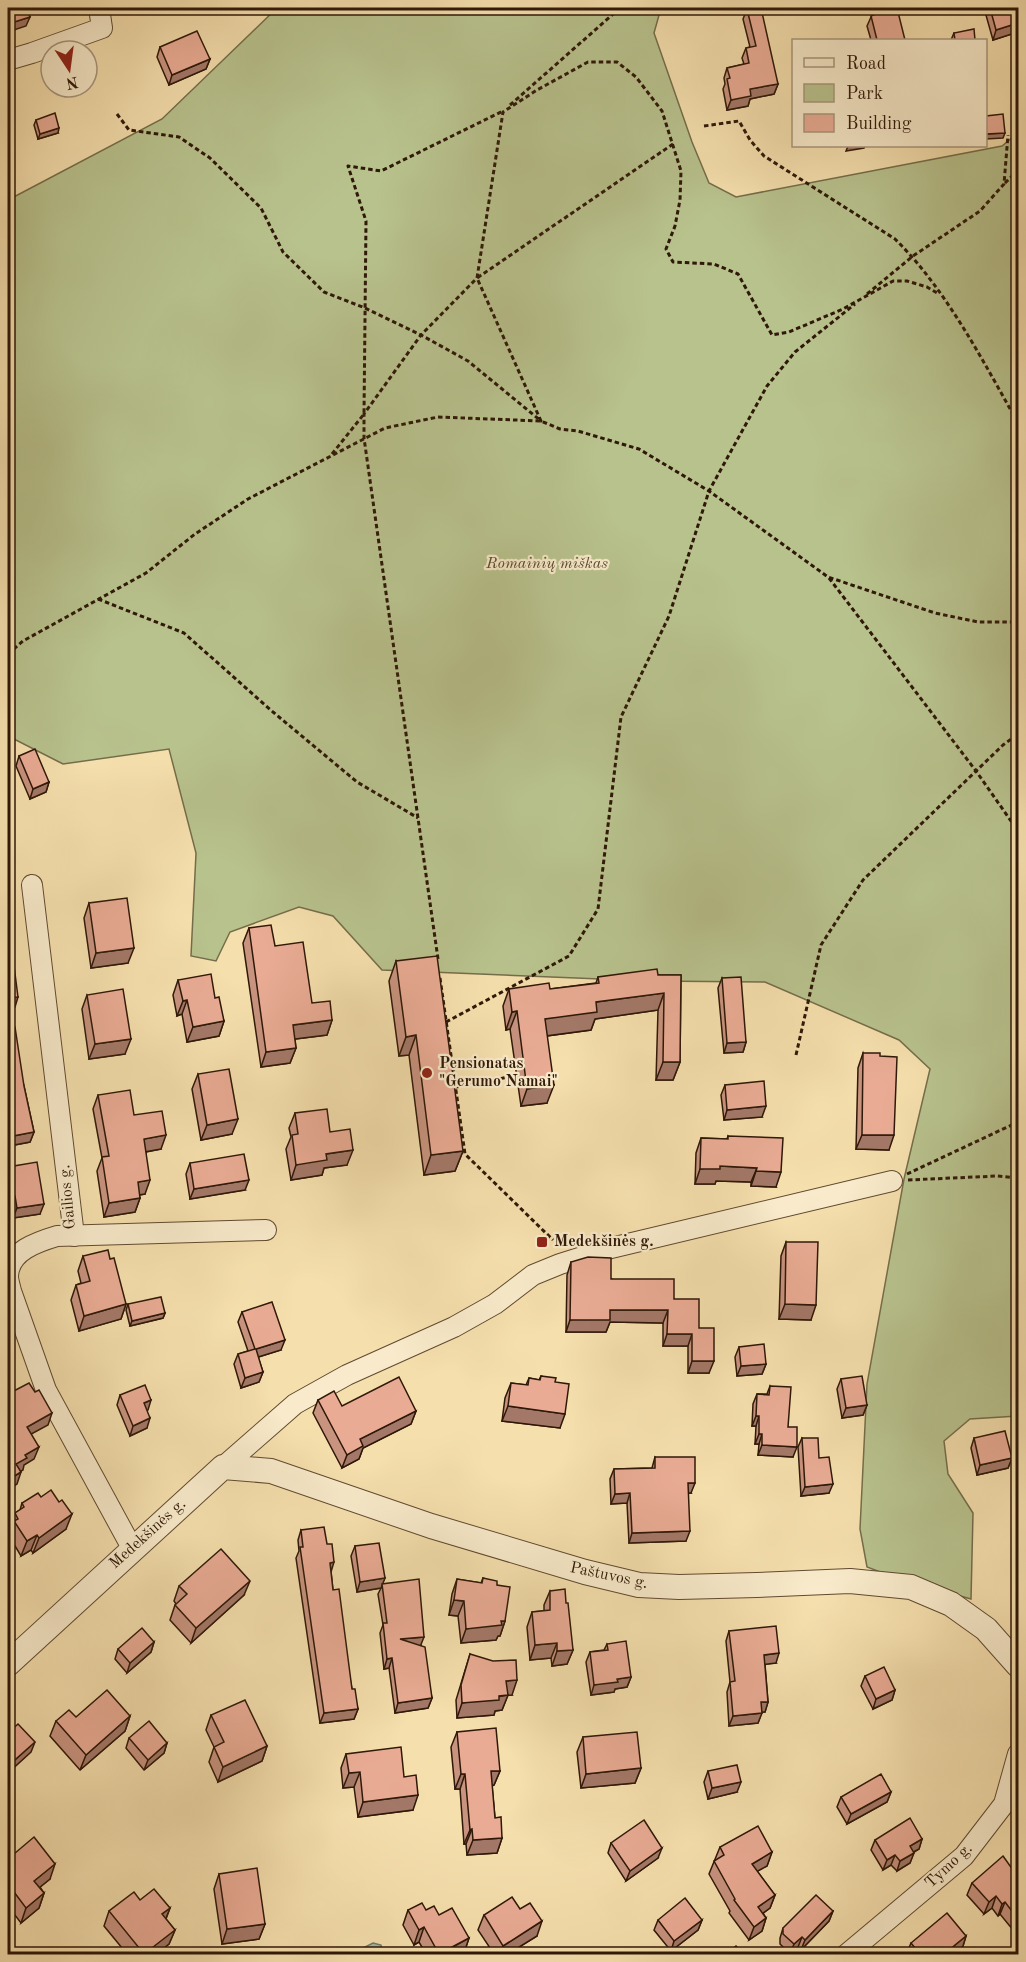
<svg xmlns="http://www.w3.org/2000/svg" width="1026" height="1962" viewBox="0 0 1026 1962" font-family="'Old Standard TT',serif">
  <style>
    .green { fill: #b8c28d; stroke: #746d4a; stroke-width: 1.5 }
    .water { fill: #9dbda6; stroke: #717b67; stroke-width: 1.5 }
    .lines { fill: none; stroke-linecap: round; stroke-linejoin: round }
    .minor-casing { stroke: #604a31; stroke-width: 22 }
    .tertiary-casing { stroke: #604a31; stroke-width: 26 }
    .path { stroke: #2f1808; stroke-width: 3; stroke-dasharray: 4.5 3; stroke-linecap: butt }
    .minor { stroke: #f8eaca; stroke-width: 20 }
    .tertiary { stroke: #f8eaca; stroke-width: 24 }
    .wall { fill: #c8937f; stroke: #2f1808; stroke-width: 1.5 }
    .shaded-wall { fill: #a37868; stroke: #2f1808; stroke-width: 1.5 }
    .building { fill: #e9ab94; stroke: #2f1808; stroke-width: 1.5 }
    .poi-dot { fill: #8f2418; stroke: #f8eaca; stroke-width: 2 }
    .labels { text-anchor: middle; dominant-baseline: central; stroke-width: 4.5; stroke-linejoin: round; paint-order: stroke }
    .park-label { font-size: 16px; font-style: italic; fill: #584b30; stroke: #f8eaca }
    .poi-label { font-size: 16px; font-weight: bold; fill: #2f1808; stroke: #f8eaca; text-anchor: start }
    .street-label { font-size: 16px; fill: #2f1808; stroke: #f8eaca }
  </style>
  <rect width="100%" height="100%" fill="#f5dfad"/>
  <filter id="stains"><feTurbulence type="fractalNoise" baseFrequency=".00333" numOctaves="4"/><feColorMatrix values="0 0 0 0 .2 0 0 0 0 .09 0 0 0 0 .02 0 0 0 .5 -.17"/></filter>
  <radialGradient id="worn" r=".72"><stop offset=".6" stop-color="#630" stop-opacity="0"/><stop offset="1" stop-color="#630" stop-opacity=".3"/></radialGradient>
  <path class="green" d="M277 8H661L654 33 692 142 709 183 736 197 1002 146 1018 133V1416L970 1419 944 1441 948 1474 973 1513 971 1599 896 1578 867 1567 860 1529 867 1384 904 1179 930 1069 899 1040 765 982 650 981 382 970 333 916 299 907 230 932 216 961 191 956 196 853 169 749 63 764 8 736V200L162 119Z"/>
  <path class="water" d="M373 1943 381 1945 383 1954H358L361 1949Z"/>
  <g class="lines">
    <g class="minor-casing">
      <g id="minor">
        <path d="M8 60 32 53 102 28 99 8"/>
        <path d="M32 885 74 1236"/>
        <path d="M223 1467 295 1404 347 1375 454 1327 495 1304 533 1275 560 1264 611 1248 892 1181"/>
        <path d="M132 1548 46 1390 11 1291C10 1286 8 1281 8 1276 9 1251 37 1242 57 1236L266 1230"/>
        <path d="M847 1954 964 1856 1004 1804 1018 1754"/>
      </g>
    </g>
    <g class="tertiary-casing">
      <path id="tertiary" d="M8 1664 223 1467 271 1471 431 1526 585 1572 639 1585 679 1587 757 1585 850 1581 911 1587 951 1604 986 1629 1018 1665"/>
    </g>
    <g class="path">
      <path d="M510 105 620 8"/>
      <path d="M117 114 129 130 179 137 210 158 261 208 283 252 324 292 365 308 421 335 468 361 541 421 477 278 673 144"/>
      <path d="M704 126 739 121 750 140 764 156 895 239C946 289 983 361 1018 423"/>
      <path d="M1005 183 1018 170"/>
      <path d="M867 294 913 256 980 211 1004 184 1008 135"/>
      <path d="M332 454 364 414 366 221 348 166 381 171 503 111"/>
      <path d="M829 578 976 771 1018 831"/>
      <path d="M98 599 184 633 273 712 357 782 418 818"/>
      <path d="M8 654 23 641 146 573 195 534 248 499 385 428 438 417 541 421 560 429 578 431 639 449 709 491 828 577 935 613 978 622H1018"/>
      <path d="M438 959 364 438V414L421 335 477 278 503 112 537 90 588 62H617L636 77 662 111 681 171 680 200 675 226 666 249 673 262 714 264 738 274 772 335 789 332 843 309 893 281H907L927 287 939 294"/>
      <path d="M440 978 465 1154 553 1240"/>
      <path d="M446 1022 569 956 598 909 621 717 669 616 709 491 767 386 795 352 855 304"/>
      <path d="M796 1055 821 945 863 880 1003 745 1018 734"/>
      <path d="M456 1087 514 1076"/>
      <path d="M907 1174 1018 1122"/>
      <path d="M908 1180 997 1176 1018 1178"/>
    </g>
    <use href="#minor" class="minor"/>
    <use href="#tertiary" class="tertiary"/>
  </g>
  <g class="wall">
    <path d="M875 8 905 40H871L867 26Z"/>
    <path d="M984 8H1018V33V32L993 40Z"/>
    <path d="M747 9 778 84 774 94 750 99 748 106 727 110 723 89 725 84 724 78 727 68 744 64 742 58 746 48 750 47 743 19Z"/>
    <path d="M954 33 975 40H951Z"/>
    <path d="M160 47 210 59 206 69 169 85 157 57Z"/>
    <path d="M36 120 58 133 38 139 34 125Z"/>
    <path d="M19 756 49 782 46 792 30 799 16 766Z"/>
    <path d="M89 903 128 963 91 968 84 918Z"/>
    <path d="M249 928 275 946 312 1003 332 1020 327 1035 295 1039 296 1048 290 1063 261 1067 243 943Z"/>
    <path d="M396 961 463 1151 455 1171 424 1175 409 1055 399 1056 389 981Z"/>
    <path d="M658 975H681L680 1062 673 1080H656L658 1010 595 1019 591 1030 547 1036V1103L521 1106 510 1029 506 1030 503 1006 509 989H550L596 983 598 977Z"/>
    <path d="M722 978 746 1042 743 1052 724 1053 718 988Z"/>
    <path d="M178 980 215 998 224 1021 219 1036 187 1042 182 1014 177 1016 173 995Z"/>
    <path d="M87 995 125 1054 89 1059 82 1009Z"/>
    <path d="M8 1028 24 1086 34 1132 30 1142 9 1146 8 1137Z"/>
    <path d="M863 1053 889 1150 856 1149 858 1068Z"/>
    <path d="M198 1074 232 1134 201 1140 192 1089Z"/>
    <path d="M725 1085 762 1117 724 1120 721 1095Z"/>
    <path d="M98 1095 134 1115 161 1149 146 1152 145 1194 139 1195 140 1198 135 1212 104 1217 97 1171 102 1158 93 1109Z"/>
    <path d="M295 1113 330 1132 347 1165 324 1168 322 1175 291 1180 286 1149 291 1137 289 1128Z"/>
    <path d="M728 1136 776 1187 751 1186V1182L716 1181 715 1184H695L696 1153 701 1138 727 1139Z"/>
    <path d="M190 1163 245 1190 190 1199 186 1174Z"/>
    <path d="M8 1167 40 1214 13 1218Z"/>
    <path d="M786 1242 811 1320 779 1319 781 1256Z"/>
    <path d="M83 1256 126 1304 121 1319 79 1331 71 1300 76 1285 81 1283 78 1271Z"/>
    <path d="M571 1262 611 1279 674 1299 699 1328 709 1373H688V1346H663V1323L610 1322 606 1332H566L567 1275Z"/>
    <path d="M128 1304 165 1313 163 1318 130 1326 126 1310Z"/>
    <path d="M242 1312 281 1350 258 1357 263 1372 259 1382 241 1388 234 1364 238 1354 248 1351 238 1322Z"/>
    <path d="M739 1347 766 1364 762 1374 737 1376 735 1357Z"/>
    <path d="M541 1376 555 1382 560 1428 502 1421 505 1398 511 1383 526 1385 529 1378 539 1380Z"/>
    <path d="M841 1379 867 1405 863 1415 842 1418 837 1389Z"/>
    <path d="M770 1386 788 1427 793 1457 758 1455 759 1444H755L756 1426H752L753 1404 757 1394H767Z"/>
    <path d="M120 1395 148 1410H147V1428L130 1436 117 1405Z"/>
    <path d="M318 1400 342 1406 416 1411 411 1424 363 1448 359 1459 342 1468 313 1413Z"/>
    <path d="M802 1438 819 1458 829 1493 801 1496 798 1447Z"/>
    <path d="M974 1438 1012 1458 1008 1468 977 1475 971 1448Z"/>
    <path d="M655 1457 691 1493H688L686 1541 629 1543 627 1503 611 1504 610 1479 614 1469 652 1468Z"/>
    <path d="M22 1503 66 1529 33 1553 31 1550 21 1556 9 1536 11 1530 10 1528 15 1513 20 1510Z"/>
    <path d="M301 1530 331 1571 333 1590 352 1689 358 1709 354 1719 320 1723 296 1558 299 1551 298 1540Z"/>
    <path d="M355 1546 385 1578 382 1584 421 1645 432 1698 428 1708 395 1713 389 1668 384 1669 380 1633 383 1625 378 1594 381 1588 357 1592 351 1556Z"/>
    <path d="M1018 1572V1592L1015 1582Z"/>
    <path d="M483 1578 497 1585 505 1621 500 1636H498L496 1640 461 1643 458 1616 449 1615 452 1594 457 1579 481 1583Z"/>
    <path d="M179 1586 244 1595 191 1643 170 1620 175 1605 176 1604 174 1601Z"/>
    <path d="M550 1591 573 1650 567 1664 552 1666 551 1658 530 1660 527 1627 532 1612 544 1611V1605Z"/>
    <path d="M729 1631 776 1663 765 1664 768 1702 765 1712H762L758 1723 729 1726 727 1692 730 1682 726 1641Z"/>
    <path d="M154 1642 151 1652 127 1673 115 1659 118 1649Z"/>
    <path d="M607 1644 631 1677 627 1687 615 1689 614 1692 591 1695 586 1662 590 1652 604 1650Z"/>
    <path d="M470 1654 512 1695H508L502 1710 495 1711 494 1715 457 1718 456 1700Z"/>
    <path d="M865 1676 895 1690 892 1700 873 1709 861 1686Z"/>
    <path d="M211 1715 267 1746 262 1761 218 1782 209 1762 214 1747 206 1730Z"/>
    <path d="M130 1716 125 1731 80 1770 50 1736 56 1721 76 1717Z"/>
    <path d="M457 1732 500 1771 494 1785 492 1786 495 1818 502 1838 497 1853 467 1855 466 1844H464L460 1789H455L451 1747Z"/>
    <path d="M583 1737 641 1768 635 1783 581 1788 577 1752Z"/>
    <path d="M129 1738 167 1743 164 1753 144 1770 126 1748Z"/>
    <path d="M346 1754 404 1777 413 1810 358 1817 354 1787 343 1788 341 1768Z"/>
    <path d="M708 1771 737 1792 708 1799 704 1782Z"/>
    <path d="M891 1792 887 1802 847 1824 837 1807 841 1797Z"/>
    <path d="M922 1839 919 1849 914 1852 910 1863 897 1871 891 1865 883 1870 871 1850 875 1840Z"/>
    <path d="M611 1843 658 1858 626 1881 608 1853Z"/>
    <path d="M720 1847 772 1852 767 1866 757 1871 775 1895 770 1908 763 1913 766 1918 762 1931 749 1940 729 1913 730 1911 709 1874Z"/>
    <path d="M8 1859 50 1879 40 1887 44 1893 39 1908 21 1923 8 1906Z"/>
    <path d="M219 1874 265 1924 259 1939 222 1944 214 1889Z"/>
    <path d="M1018 1877V1936L1000 1914 998 1916 992 1908 984 1914 967 1895 972 1883Z"/>
    <path d="M140 1900 170 1908 166 1919 175 1930 169 1944 156 1954H127L104 1926 109 1911Z"/>
    <path d="M520 1909 537 1936 508 1954H494L478 1930 484 1915Z"/>
    <path d="M408 1910H426L439 1915 469 1938 464 1953 461 1954H426L419 1942 414 1945 403 1925Z"/>
    <path d="M833 1911 829 1921 801 1950 798 1947 790 1954 780 1944V1938L783 1928Z"/>
    <path d="M658 1920H702L698 1930 671 1951 654 1930Z"/>
    <path d="M966 1936 963 1946 953 1954H909L907 1953 911 1943Z"/>
  </g>
  <g class="shaded-wall">
    <path d="M30 17 26 26 8 32V24Z"/>
    <path d="M1018 23V32L993 40 996 30Z"/>
    <path d="M210 59 206 69 169 85 172 75Z"/>
    <path d="M778 84 774 94 750 99 748 106 727 110 731 100 750 89Z"/>
    <path d="M59 128 58 133 38 139 40 134Z"/>
    <path d="M1005 133 1003 138 986 139V134Z"/>
    <path d="M848 146H865L864 148 846 151Z"/>
    <path d="M49 782 46 792 30 799 33 789Z"/>
    <path d="M134 948 128 963 91 968 96 953Z"/>
    <path d="M664 993 658 1010 595 1019 591 1030 538 1037 545 1019 596 1002Z"/>
    <path d="M18 997 15 1007 8 1008V998Z"/>
    <path d="M187 1000 182 1014 177 1016 183 1001Z"/>
    <path d="M517 1011 510 1029 506 1030 512 1012Z"/>
    <path d="M332 1020 327 1035 287 1040 293 1025Z"/>
    <path d="M224 1021 219 1036 187 1042 193 1027Z"/>
    <path d="M416 1035 409 1055 399 1056 406 1037Z"/>
    <path d="M131 1039 125 1054 89 1059 95 1044Z"/>
    <path d="M746 1042 743 1052 724 1053 727 1043Z"/>
    <path d="M296 1048 290 1063 261 1067 266 1052Z"/>
    <path d="M663 1062H680L673 1080H656Z"/>
    <path d="M554 1085 547 1103 521 1106 527 1089Z"/>
    <path d="M766 1106 762 1117 724 1120 727 1110Z"/>
    <path d="M238 1119 232 1134 201 1140 207 1125Z"/>
    <path d="M34 1132 30 1142 9 1146 13 1136Z"/>
    <path d="M166 1135 161 1149 139 1153 144 1139Z"/>
    <path d="M862 1135H894L889 1150 856 1149Z"/>
    <path d="M353 1150 347 1165 324 1168 322 1175 291 1180 296 1165 326 1154Z"/>
    <path d="M463 1151 455 1171 424 1175 431 1155Z"/>
    <path d="M720 1166 757 1168 751 1182 716 1181 715 1184H695L700 1169Z"/>
    <path d="M756 1171 781 1172 776 1187 751 1186Z"/>
    <path d="M150 1180 145 1194 132 1196 138 1182Z"/>
    <path d="M249 1180 245 1190 190 1199 194 1189Z"/>
    <path d="M15 1196 11 1206H8V1197Z"/>
    <path d="M140 1198 135 1212 104 1217 109 1203Z"/>
    <path d="M44 1204 40 1214 13 1218 17 1208Z"/>
    <path d="M126 1304 121 1319 79 1331 84 1316Z"/>
    <path d="M785 1304 816 1305 811 1320 779 1319Z"/>
    <path d="M610 1310H668L663 1323 610 1322 606 1332H566L570 1320Z"/>
    <path d="M165 1313 163 1318 130 1326 132 1321Z"/>
    <path d="M667 1334H692L688 1346H663Z"/>
    <path d="M285 1340 281 1350 252 1359 256 1349Z"/>
    <path d="M692 1361H714L709 1373H688Z"/>
    <path d="M766 1364 762 1374 737 1376 741 1366Z"/>
    <path d="M263 1372 259 1382 241 1388 245 1378Z"/>
    <path d="M151 1400 148 1410 140 1413 144 1403Z"/>
    <path d="M867 1405 863 1415 842 1418 846 1408Z"/>
    <path d="M508 1406 565 1414 560 1428 502 1421Z"/>
    <path d="M416 1411 411 1424 363 1448 359 1459 342 1468 347 1455 360 1439Z"/>
    <path d="M52 1413 48 1425 22 1439 27 1427Z"/>
    <path d="M756 1416H759L756 1426H752Z"/>
    <path d="M150 1418 147 1428 130 1436 133 1426Z"/>
    <path d="M759 1434H762L759 1444H755Z"/>
    <path d="M762 1445 797 1447 793 1457 758 1455Z"/>
    <path d="M39 1447 34 1459 24 1465 23 1470 12 1476 16 1464 25 1455Z"/>
    <path d="M1012 1458 1008 1468 977 1475 980 1465Z"/>
    <path d="M21 1472 17 1484 8 1490V1480Z"/>
    <path d="M688 1483H695L691 1493H684Z"/>
    <path d="M833 1484 829 1493 801 1496 805 1487Z"/>
    <path d="M630 1493 627 1503 611 1504 615 1494Z"/>
    <path d="M72 1514 66 1529 33 1553 39 1538Z"/>
    <path d="M690 1531 686 1541 629 1543 632 1533Z"/>
    <path d="M37 1535 31 1550 21 1556 27 1541Z"/>
    <path d="M334 1562 331 1572 330 1563Z"/>
    <path d="M385 1578 381 1588 357 1592 360 1582Z"/>
    <path d="M250 1581 244 1595 191 1643 196 1628Z"/>
    <path d="M454 1600 464 1601 458 1616 449 1615Z"/>
    <path d="M501 1621H505L500 1636H498L496 1640 461 1643 466 1629Z"/>
    <path d="M424 1637 420 1647 400 1639Z"/>
    <path d="M154 1642 151 1652 127 1673 130 1663Z"/>
    <path d="M557 1643 551 1658 530 1660 535 1645Z"/>
    <path d="M573 1650 567 1664 552 1666 557 1651Z"/>
    <path d="M779 1653 776 1663 761 1665 764 1655Z"/>
    <path d="M392 1658 389 1668 384 1669 387 1659Z"/>
    <path d="M631 1677 627 1687 615 1689 614 1692 591 1695 594 1685 617 1679Z"/>
    <path d="M517 1680 512 1695 501 1696 506 1681Z"/>
    <path d="M895 1690 892 1700 873 1709 876 1699Z"/>
    <path d="M508 1695 502 1710 495 1711 494 1715 457 1718 462 1703Z"/>
    <path d="M432 1698 428 1708 395 1713 398 1703Z"/>
    <path d="M761 1702H768L765 1712H757Z"/>
    <path d="M358 1709 354 1719 320 1723 324 1713Z"/>
    <path d="M762 1713 758 1723 729 1726 733 1716Z"/>
    <path d="M130 1716 125 1731 80 1770 86 1755Z"/>
    <path d="M35 1742 31 1752 8 1773V1766Z"/>
    <path d="M167 1743 164 1753 144 1770 148 1760Z"/>
    <path d="M267 1746 262 1761 218 1782 223 1767Z"/>
    <path d="M641 1768 635 1783 581 1788 586 1774Z"/>
    <path d="M491 1771H500L494 1785 485 1786Z"/>
    <path d="M360 1772 354 1787 343 1788 349 1773Z"/>
    <path d="M461 1774H465L460 1789H455Z"/>
    <path d="M741 1782 737 1792 708 1799 712 1788Z"/>
    <path d="M891 1792 887 1802 847 1824 851 1814Z"/>
    <path d="M418 1795 413 1810 358 1817 363 1802Z"/>
    <path d="M12 1816 8 1830V1821Z"/>
    <path d="M472 1829 466 1844H464L470 1830Z"/>
    <path d="M502 1838 497 1853 467 1855 473 1840Z"/>
    <path d="M922 1839 919 1849 906 1856 910 1846Z"/>
    <path d="M662 1848 658 1858 626 1881 630 1871Z"/>
    <path d="M772 1852 767 1866 747 1877 752 1864Z"/>
    <path d="M914 1853 910 1863 897 1871 900 1861Z"/>
    <path d="M895 1855 891 1865 883 1870 887 1860Z"/>
    <path d="M55 1864 50 1879 29 1896 34 1881Z"/>
    <path d="M44 1893 39 1908 21 1923 26 1908Z"/>
    <path d="M775 1895 770 1908 754 1920 758 1907Z"/>
    <path d="M996 1896 992 1908 984 1914 989 1902Z"/>
    <path d="M1005 1902 1000 1914 998 1916 1002 1904Z"/>
    <path d="M170 1908 164 1923 162 1914Z"/>
    <path d="M833 1911 829 1921 801 1950 805 1940Z"/>
    <path d="M766 1918 762 1931 749 1940 754 1927Z"/>
    <path d="M702 1920 698 1930 671 1951 674 1941Z"/>
    <path d="M542 1921 537 1936 508 1954H500L503 1946Z"/>
    <path d="M265 1924 259 1939 222 1944 227 1929Z"/>
    <path d="M424 1927 419 1942 414 1945 419 1930Z"/>
    <path d="M175 1930 169 1944 156 1954H143Z"/>
    <path d="M966 1936 963 1946 953 1954H944Z"/>
    <path d="M802 1937 798 1947 790 1954 794 1944Z"/>
    <path d="M469 1938 464 1953 461 1954H440Z"/>
  </g>
  <g class="building">
    <path d="M8 8H27L30 17 8 24Z"/>
    <path d="M753 8H761L778 84 750 89 751 96 731 100 727 79 730 78 727 68 749 63 746 48 756 46 747 9Z"/>
    <path d="M875 8H897L905 40H877L871 16 876 14Z"/>
    <path d="M990 8H1018V23L996 30Z"/>
    <path d="M974 29 975 40H955L954 33Z"/>
    <path d="M197 31 210 59 172 75 160 47Z"/>
    <path d="M55 113 59 128 40 134 36 120Z"/>
    <path d="M1003 114 1005 133 986 134V116Z"/>
    <path d="M35 749 49 782 33 789 19 756Z"/>
    <path d="M127 898 134 948 96 953 89 903Z"/>
    <path d="M271 925 275 946 303 942 312 1003 330 1001 332 1020 293 1025 296 1048 266 1052 249 928Z"/>
    <path d="M437 956 463 1151 431 1155 416 1035 406 1037 396 961Z"/>
    <path d="M13 958 18 997 8 998V959Z"/>
    <path d="M657 969 658 975H681L680 1062H663L664 993 596 1002 597 1012 545 1019 554 1085 527 1089 517 1011 512 1012 509 989 549 983 550 989 599 983 598 977Z"/>
    <path d="M211 974 215 998 219 997 224 1021 193 1027 187 1000 183 1001 178 980Z"/>
    <path d="M741 977 746 1042 727 1043 722 978Z"/>
    <path d="M123 989 131 1039 95 1044 87 995Z"/>
    <path d="M15 1027 24 1086 34 1132 13 1136 10 1121H8V1028Z"/>
    <path d="M863 1053H880V1056L897 1057 894 1135H862Z"/>
    <path d="M229 1069 238 1119 207 1125 198 1074Z"/>
    <path d="M764 1081 766 1106 727 1110 725 1085Z"/>
    <path d="M130 1090 134 1115 162 1111 166 1135 144 1139 150 1180 138 1182 140 1198 109 1203 102 1157 109 1156 98 1095Z"/>
    <path d="M327 1109 330 1132 350 1129 353 1150 326 1154 327 1160 296 1165 292 1135 298 1134 295 1113Z"/>
    <path d="M728 1136 783 1138 781 1172 756 1171 757 1168 720 1166V1169H700L701 1138 728 1139Z"/>
    <path d="M244 1154 249 1180 194 1189 190 1163Z"/>
    <path d="M37 1162 44 1204 17 1208 15 1196 8 1197V1167Z"/>
    <path d="M786 1242H818L816 1305 785 1304Z"/>
    <path d="M108 1250 110 1259 114 1258 126 1304 84 1316 76 1285 90 1281 83 1256Z"/>
    <path d="M588 1257 611 1258V1279H674V1299H699V1328H714V1361H692V1334H667L668 1310H610V1320H570L571 1262Z"/>
    <path d="M161 1297 165 1313 132 1321 128 1304Z"/>
    <path d="M272 1302 285 1340 256 1349 263 1372 245 1378 238 1354 255 1349 242 1312Z"/>
    <path d="M764 1344 766 1364 741 1366 739 1347Z"/>
    <path d="M541 1376 556 1378 555 1382 569 1384 565 1414 508 1406 511 1383 528 1385 529 1378 540 1380Z"/>
    <path d="M862 1376 867 1405 846 1408 841 1379Z"/>
    <path d="M399 1377 416 1411 360 1439 363 1446 347 1455 318 1400 334 1391 342 1406Z"/>
    <path d="M29 1383 35 1392 39 1390 52 1413 27 1427 39 1447 25 1455 27 1458 16 1464 21 1472 8 1480V1438L9 1437 8 1434V1394Z"/>
    <path d="M145 1385 151 1400 144 1403 150 1418 133 1426 120 1395Z"/>
    <path d="M770 1386 791 1387 788 1427H797V1447L762 1445V1434H759V1416H756L757 1394 769 1395Z"/>
    <path d="M1005 1431 1012 1458 980 1465 974 1438Z"/>
    <path d="M802 1438H818L819 1458 829 1457 833 1484 805 1487Z"/>
    <path d="M655 1457H695V1483H688L690 1531 632 1533 630 1493 615 1494 614 1469 655 1468Z"/>
    <path d="M51 1490 59 1502 62 1500 72 1514 39 1538 37 1535 27 1541 14 1521 18 1519 15 1513 24 1507 22 1503 38 1493 41 1497Z"/>
    <path d="M324 1527 327 1544H332L334 1562 330 1563 333 1590 339 1589 352 1689H355L358 1709 324 1713 300 1547H303L301 1530Z"/>
    <path d="M379 1543 385 1578 360 1582 355 1546Z"/>
    <path d="M221 1549 250 1581 196 1628 175 1605 187 1594 179 1586Z"/>
    <path d="M483 1578 497 1581V1585L510 1587 505 1621H501L502 1625 466 1629 464 1601 454 1600 457 1579 482 1583Z"/>
    <path d="M419 1579 424 1637 400 1639 425 1647 432 1698 398 1703 392 1658 387 1659 383 1623H387L382 1584Z"/>
    <path d="M565 1589 566 1603H568L573 1650 557 1651V1643L535 1645 532 1612 550 1610V1591Z"/>
    <path d="M776 1626 779 1653 764 1655 768 1702H761L762 1713 733 1716 730 1682 735 1681 729 1631Z"/>
    <path d="M142 1628 154 1642 130 1663 118 1649Z"/>
    <path d="M626 1641 631 1677 617 1679 618 1682 594 1685 590 1652 608 1650 607 1644Z"/>
    <path d="M470 1654 493 1661 516 1660 517 1680 506 1681 508 1695 499 1696V1700L462 1703 461 1685Z"/>
    <path d="M884 1667 895 1690 876 1699 865 1676Z"/>
    <path d="M107 1690 130 1716 86 1755 56 1721 69 1710 76 1717Z"/>
    <path d="M245 1700 267 1746 223 1767 214 1747 224 1742 211 1715Z"/>
    <path d="M149 1721 167 1743 148 1760 129 1738Z"/>
    <path d="M18 1724 35 1742 8 1766V1733Z"/>
    <path d="M496 1728 500 1771H491L495 1818 501 1817 502 1838 473 1840 472 1829 470 1830 465 1774H461L457 1732Z"/>
    <path d="M637 1732 641 1768 586 1774 583 1737Z"/>
    <path d="M401 1747 404 1777 416 1775 418 1795 363 1802 360 1772 349 1773 346 1754Z"/>
    <path d="M737 1765 741 1782 712 1788 708 1771Z"/>
    <path d="M881 1774 891 1792 851 1814 841 1797Z"/>
    <path d="M8 1811 12 1816 8 1821Z"/>
    <path d="M910 1818 922 1839 910 1846 914 1853 900 1861 895 1855 887 1860 875 1840Z"/>
    <path d="M644 1820 662 1848 630 1871 611 1843Z"/>
    <path d="M758 1826 772 1852 752 1864 775 1895 758 1907 766 1918 754 1927 734 1900 735 1899 714 1861 724 1855 720 1847Z"/>
    <path d="M34 1837 55 1864 34 1881 44 1893 26 1908 8 1884V1859Z"/>
    <path d="M1003 1856 1018 1877V1919L1005 1902 1002 1904 996 1896 989 1902 972 1883Z"/>
    <path d="M257 1868 265 1924 227 1929 219 1874Z"/>
    <path d="M154 1889 170 1908 162 1914 175 1930 144 1954 109 1911 134 1892 140 1900Z"/>
    <path d="M816 1895 833 1911 805 1940 802 1937 794 1944 783 1934V1928Z"/>
    <path d="M512 1897 520 1909 530 1903 542 1921 503 1946 484 1915Z"/>
    <path d="M685 1898 702 1920 674 1941 658 1920Z"/>
    <path d="M422 1903 426 1910 434 1906 439 1915 452 1908 469 1938 439 1954 424 1927 419 1930 408 1910Z"/>
    <path d="M947 1913 966 1936 944 1954H920L911 1943Z"/>
    <path d="M736 1946 743 1954H726Z"/>
  </g>
  <g class="poi-dot">
    <circle cx="427" cy="1073" r="6"/>
    <rect x="536" y="1236" width="12" height="12" rx="3"/>
  </g>
  <g class="labels">
    <g class="park-label">
      <text x="547" y="564">Romainių miškas</text>
    </g>
    <g class="poi-label">
      <text x="439" y="1064">Pensionatas<tspan x="439" dy="18">"Gerumo Namai"</tspan></text>
      <text x="554" y="1242">Medekšinės g.</text>
    </g>
    <g class="street-label">
      <text transform="translate(68 1197) rotate(-95)">Gailios g.</text>
      <text transform="translate(148 1534) rotate(-42)">Medekšinės g.</text>
      <text transform="translate(609 1576) rotate(12)">Paštuvos g.</text>
      <text transform="translate(949 1866) rotate(-43)">Tymo g.</text>
    </g>
  </g>
  <rect width="1026" height="1962" fill="none" stroke="#f5dfad" stroke-width="30"/>
  <rect x="9" y="9" width="1008" height="1944" fill="none" stroke="#2f1808" stroke-width="3"/>
  <rect x="15" y="15" width="996" height="1932" fill="none" stroke="#2f1808" stroke-width="1.5"/>
  <rect x="792" y="39" width="195" height="108" fill="#f8eaca" stroke="#a8967c" stroke-width="1.5"/>
  <rect x="804" y="58" width="30" height="9" fill="#f8eaca" stroke="#a8967c" stroke-width="1.5"/>
  <text x="846" y="69" font-size="18" fill="#2f1808">Road</text>
  <rect x="804" y="84" width="30" height="18" fill="#b8c28d" stroke="#a8967c" stroke-width="1.5"/>
  <text x="846" y="99" font-size="18" fill="#2f1808">Park</text>
  <rect x="804" y="114" width="30" height="18" fill="#e9ab94" stroke="#a8967c" stroke-width="1.5"/>
  <text x="846" y="129" font-size="18" fill="#2f1808">Building</text>
  <g transform="translate(69 69) rotate(167)"><circle r="28" fill="#f8eaca" stroke="#a8967c" stroke-width="1.5"/>
  <path d="M0-4.5L10 22L0 15L-10 22Z" fill="#8f2418"/>
  <text y="-9" font-size="16" font-weight="bold" text-anchor="middle" fill="#2f1808">N</text>
  </g>
  <rect width="100%" height="100%" filter="url(#stains)"/>
  <rect width="100%" height="100%" fill="url(#worn)"/>
</svg>
